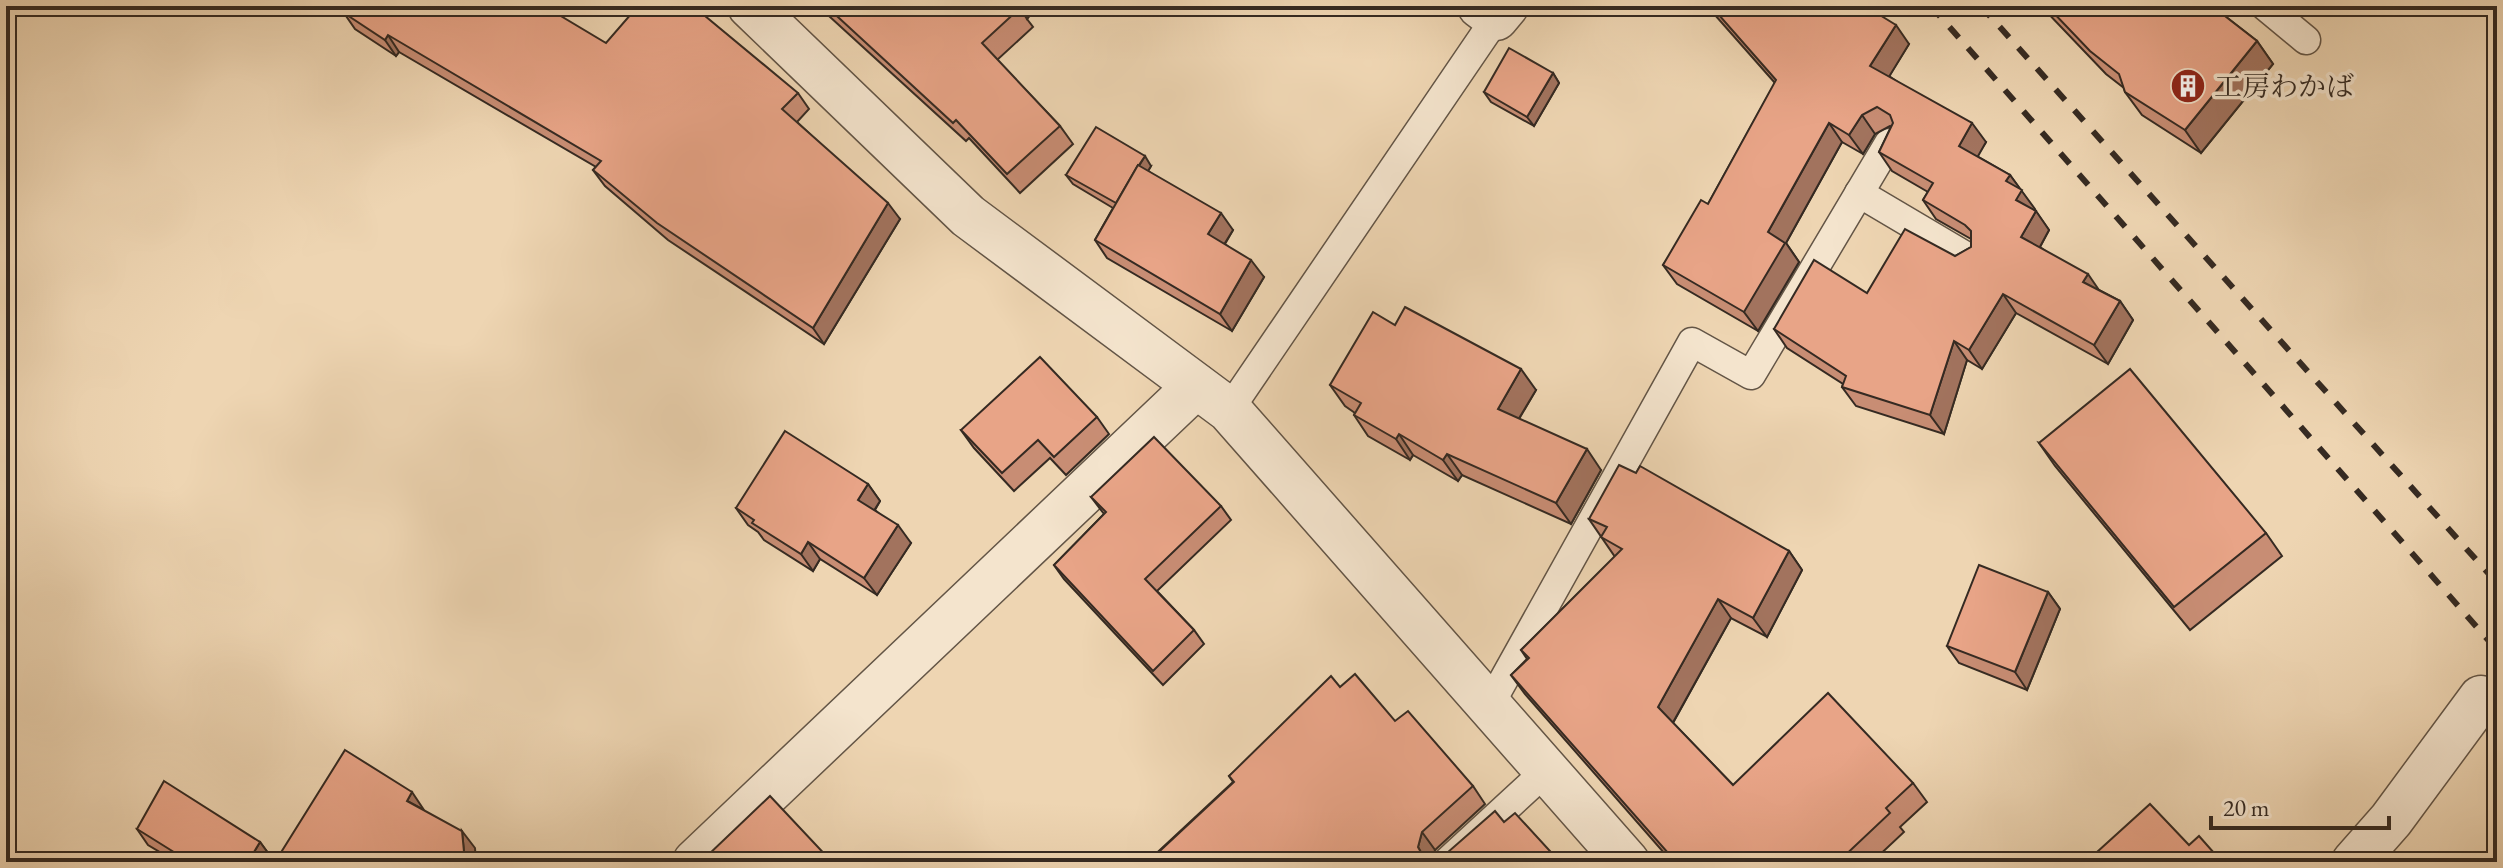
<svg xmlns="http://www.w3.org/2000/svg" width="2503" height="868" viewBox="0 0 2503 868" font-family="'EB Garamond','Noto Serif JP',serif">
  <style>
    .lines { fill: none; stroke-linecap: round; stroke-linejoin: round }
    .lane-casing { stroke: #635546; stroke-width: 31 }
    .street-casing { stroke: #635546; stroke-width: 47 }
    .lane { stroke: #f4e4cd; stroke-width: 28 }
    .street { stroke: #f4e4cd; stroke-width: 44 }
    .rail { stroke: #352a22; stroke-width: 6; stroke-dasharray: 14 14; stroke-linecap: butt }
    .wall { fill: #c88d74; stroke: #352a22; stroke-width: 2 }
    .shaded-wall { fill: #a2735e; stroke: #352a22; stroke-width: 2 }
    .building { fill: #e8a487; stroke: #352a22; stroke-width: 2 }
    .labels { text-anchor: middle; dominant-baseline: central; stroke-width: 7; stroke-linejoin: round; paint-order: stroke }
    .poi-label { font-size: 28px; fill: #352a22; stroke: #f4e4cd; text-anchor: start }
  </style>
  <rect width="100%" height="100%" fill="#eed5b2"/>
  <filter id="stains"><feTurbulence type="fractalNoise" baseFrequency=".0025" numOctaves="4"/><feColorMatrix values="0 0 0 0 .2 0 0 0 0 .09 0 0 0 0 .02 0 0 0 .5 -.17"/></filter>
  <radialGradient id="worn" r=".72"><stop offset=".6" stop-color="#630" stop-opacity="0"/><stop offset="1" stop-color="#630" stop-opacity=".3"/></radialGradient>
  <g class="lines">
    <g class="lane-casing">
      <g id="lane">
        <path d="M2265 6 2306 40"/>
        <path d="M1859 193 1969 258"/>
        <path d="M1229 410 1496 18"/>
        <path d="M1489 706 1692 342 1751 375 1889 143"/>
        <path d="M1447 862 1546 771"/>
      </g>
    </g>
    <g class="street-casing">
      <g id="street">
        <path d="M750 6 968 216 1229 410 1627 862"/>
        <path d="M1480 6 1496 18 1506 6"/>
        <path d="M695 862 1196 386"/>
        <path d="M2354 862 2391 820 2481 698"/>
      </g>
    </g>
    <use href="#lane" class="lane"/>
    <use href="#street" class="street"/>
    <g class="rail">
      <path d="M1931 6 2497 650"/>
      <path d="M1981 6 2497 583"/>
    </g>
  </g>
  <g class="wall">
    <path d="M818 6H1037L1027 19 1033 27 997 60 1060 126 1073 144 1020 193 969 138 966 141Z"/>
    <path d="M1707 6H1865L1909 44 1889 76 1986 142 1977 156 2010 175 2049 230 2040 247 2099 290 2120 301 2133 320 2108 364 2016 313 1982 369 1967 360 1944 434 1856 406 1842 387 1843 384 1787 348 1774 329 1867 293 1955 256 1971 247V239L1936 219 1923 200 1928 192 1892 171 1879 152 1891 127 1890 126 1875 134 1863 154 1842 142 1786 243 1799 262 1758 331 1677 284 1663 265 1708 204 1775 83Z"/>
    <path d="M2041 6H2212L2257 41 2273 64 2201 153 2142 115 2125 92 2124 88 2106 74Z"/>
    <path d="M344 13 606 43 798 93 809 109 797 122 900 219 824 344 668 240 605 186 593 170 596 167 399 52 396 56 355 29Z"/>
    <path d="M1553 73 1559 83 1534 126 1491 102 1484 92Z"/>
    <path d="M1151 166 1148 171 1233 230 1225 244 1264 277 1232 331 1107 258 1095 240 1113 208 1073 184 1066 175Z"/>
    <path d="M1395 325 1536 390 1519 419 1601 470 1571 524 1462 475 1458 481 1413 455 1410 460 1368 436 1354 415 1355 413 1345 406 1330 385Z"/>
    <path d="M1097 417 1109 434 1066 475 1050 458 1014 491 974 448 961 430Z"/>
    <path d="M2039 443 2266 533 2282 556 2190 630 2055 466Z"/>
    <path d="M868 484 880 501 875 510 911 543 877 595 820 559 813 571 764 540 758 532 748 525 736 508Z"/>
    <path d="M1091 497 1221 506 1231 520 1157 591 1194 630 1204 644 1163 685 1064 579 1054 565 1104 514Z"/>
    <path d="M1589 519 1789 551 1802 570 1767 637 1731 618 1673 723 1733 785 1913 783 1927 802 1900 827 1904 832 1872 862H1672L1525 694 1511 675 1527 659 1521 650 1615 557Z"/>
    <path d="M2048 592 2060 609 2027 690 1959 663 1947 646Z"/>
    <path d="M1340 687 1395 721 1473 786 1485 804 1435 850 1432 859 1439 860 1504 822 1560 862H1147L1233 782 1229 776Z"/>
    <path d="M137 829 260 842 271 857 268 862H172L173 860 148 845Z"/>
  </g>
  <g class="shaded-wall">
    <path d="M1017 6H1037L1027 19 1020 8Z"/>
    <path d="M1896 25 1909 44 1884 85 1870 66Z"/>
    <path d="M388 35 399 52 396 56 385 40Z"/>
    <path d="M2257 41 2273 64 2201 153 2185 130Z"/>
    <path d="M1553 73 1559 83 1534 126 1527 117Z"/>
    <path d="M1862 115 1875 134 1863 154 1849 135Z"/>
    <path d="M1829 123 1842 142 1786 243 1799 262 1758 331 1744 312 1768 232Z"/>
    <path d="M1972 123 1986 142 1973 165 1959 146Z"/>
    <path d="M1145 156 1151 166 1123 213 1116 204Z"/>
    <path d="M2010 175 2035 209 2030 219 2016 200 2006 181Z"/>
    <path d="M888 203 900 219 824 344 813 328Z"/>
    <path d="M2036 211 2049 230 2035 256 2021 237Z"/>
    <path d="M1221 213 1233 230 1220 251 1208 234Z"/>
    <path d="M1251 260 1264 277 1232 331 1220 314Z"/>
    <path d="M2088 274 2101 293 2083 282Z"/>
    <path d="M2003 294 2016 313 1982 369 1969 350Z"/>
    <path d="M2120 301 2133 320 2108 364 2094 345Z"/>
    <path d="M1954 341 1967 360 1944 434 1930 415Z"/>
    <path d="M1521 369 1536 390 1512 430 1498 409Z"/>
    <path d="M1399 434 1413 455 1410 460 1396 439Z"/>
    <path d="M1587 449 1601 470 1571 524 1556 503Z"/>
    <path d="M1447 454 1462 475 1458 481 1443 460Z"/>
    <path d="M868 484 880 501 870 517 858 500Z"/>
    <path d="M898 525 911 543 877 595 864 578Z"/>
    <path d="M808 542 820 559 813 571 801 554Z"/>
    <path d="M1789 551 1802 570 1767 637 1753 618Z"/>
    <path d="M2048 592 2060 609 2027 690 2015 672Z"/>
    <path d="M1718 599 1731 618 1671 726 1658 707Z"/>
    <path d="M412 792 424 810 407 801Z"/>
    <path d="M462 831 475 848 476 862H465Z"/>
    <path d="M1422 832 1435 850 1431 862 1423 856 1418 847Z"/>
    <path d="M260 842 271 857 268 862H248Z"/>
  </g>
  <g class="building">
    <path d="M348 6H544L606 43 638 6H693L798 93 782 109 888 203 813 328 657 223 593 170 601 161 388 35 385 40 344 13Z"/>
    <path d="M826 6H1018L1020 8 982 43 1060 126 1007 174 956 120 953 123Z"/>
    <path d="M1711 6H1865L1896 25 1870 66 1972 123 1959 146 2010 175 2006 181 2022 190 2016 200 2036 211 2021 237 2088 274 2083 282 2120 301 2094 345 2003 294 1969 350 1954 341 1930 415 1842 387 1846 376 1774 329 1814 260 1867 293 1905 229 1955 256 1971 247V231L1965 225 1923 200 1933 183 1879 152 1893 123 1890 115 1877 107 1862 115 1849 135 1829 123 1768 232 1785 243 1744 312 1663 265 1701 200 1708 204 1776 80Z"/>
    <path d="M2047 6H2212L2257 41 2185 130 2125 92 2119 74 2090 51Z"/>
    <path d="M1509 48 1553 73 1527 117 1484 92Z"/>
    <path d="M1096 127 1145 156 1139 165H1138L1116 203 1066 175Z"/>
    <path d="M1138 165 1221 213 1208 234 1251 260 1220 314 1095 240Z"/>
    <path d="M1405 307 1521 369 1498 409 1587 449 1556 503 1447 454 1443 460 1399 434 1396 439 1354 415 1361 403 1330 385 1373 312 1395 325Z"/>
    <path d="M1040 357 1097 417 1054 457 1038 440 1002 473 961 430Z"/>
    <path d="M2130 369 2266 533 2174 607 2039 443Z"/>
    <path d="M785 431 868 484 858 500 898 525 864 578 808 542 801 554 752 523 754 520 736 508Z"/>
    <path d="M1154 437 1221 506 1145 579 1194 630 1153 671 1054 565 1106 512 1091 497Z"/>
    <path d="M1619 465 1636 473 1640 466 1789 551 1753 618 1718 599 1658 707 1733 785 1828 693 1913 783 1886 808 1890 813 1838 862H1676L1511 675 1529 658 1521 650 1622 549 1601 537 1607 527 1589 519Z"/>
    <path d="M1979 565 2048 592 2015 672 1947 646Z"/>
    <path d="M1355 674 1395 721 1408 711 1473 786 1422 832 1418 847 1423 856 1439 860 1495 811 1504 822 1515 813 1560 862H1148L1234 782 1229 776 1331 676 1340 687Z"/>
    <path d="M345 750 412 792 407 801 462 831 465 862H275Z"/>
    <path d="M164 781 260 842 248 862H172L177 854 137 829Z"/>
    <path d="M770 796 832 862H713L707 856Z"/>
    <path d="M2150 804 2189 845 2199 836 2222 862H2086Z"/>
  </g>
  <defs>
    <g id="building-disc" transform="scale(1.8)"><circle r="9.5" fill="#8f2418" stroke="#f4e4cd"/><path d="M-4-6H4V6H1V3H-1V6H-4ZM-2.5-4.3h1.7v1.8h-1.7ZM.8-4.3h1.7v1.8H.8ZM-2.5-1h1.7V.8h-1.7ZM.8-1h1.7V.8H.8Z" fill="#fff"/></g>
  </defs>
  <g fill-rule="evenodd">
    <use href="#building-disc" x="2188" y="86"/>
  </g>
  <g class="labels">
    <g class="poi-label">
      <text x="2214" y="86">工房わかば</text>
    </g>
  </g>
  <rect width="2503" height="868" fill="none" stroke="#eed5b2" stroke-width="32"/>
  <rect x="8" y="8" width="2487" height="852" fill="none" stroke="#352a22" stroke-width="4"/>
  <rect x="16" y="16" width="2471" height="836" fill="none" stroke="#352a22" stroke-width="2"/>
  <path d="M2211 816v12h178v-12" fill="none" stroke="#352a22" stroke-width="4"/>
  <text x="2223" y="816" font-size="24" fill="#352a22" stroke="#f4e4cd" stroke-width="6" paint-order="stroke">20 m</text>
  <rect width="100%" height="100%" filter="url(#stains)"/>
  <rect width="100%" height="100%" fill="url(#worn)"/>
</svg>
